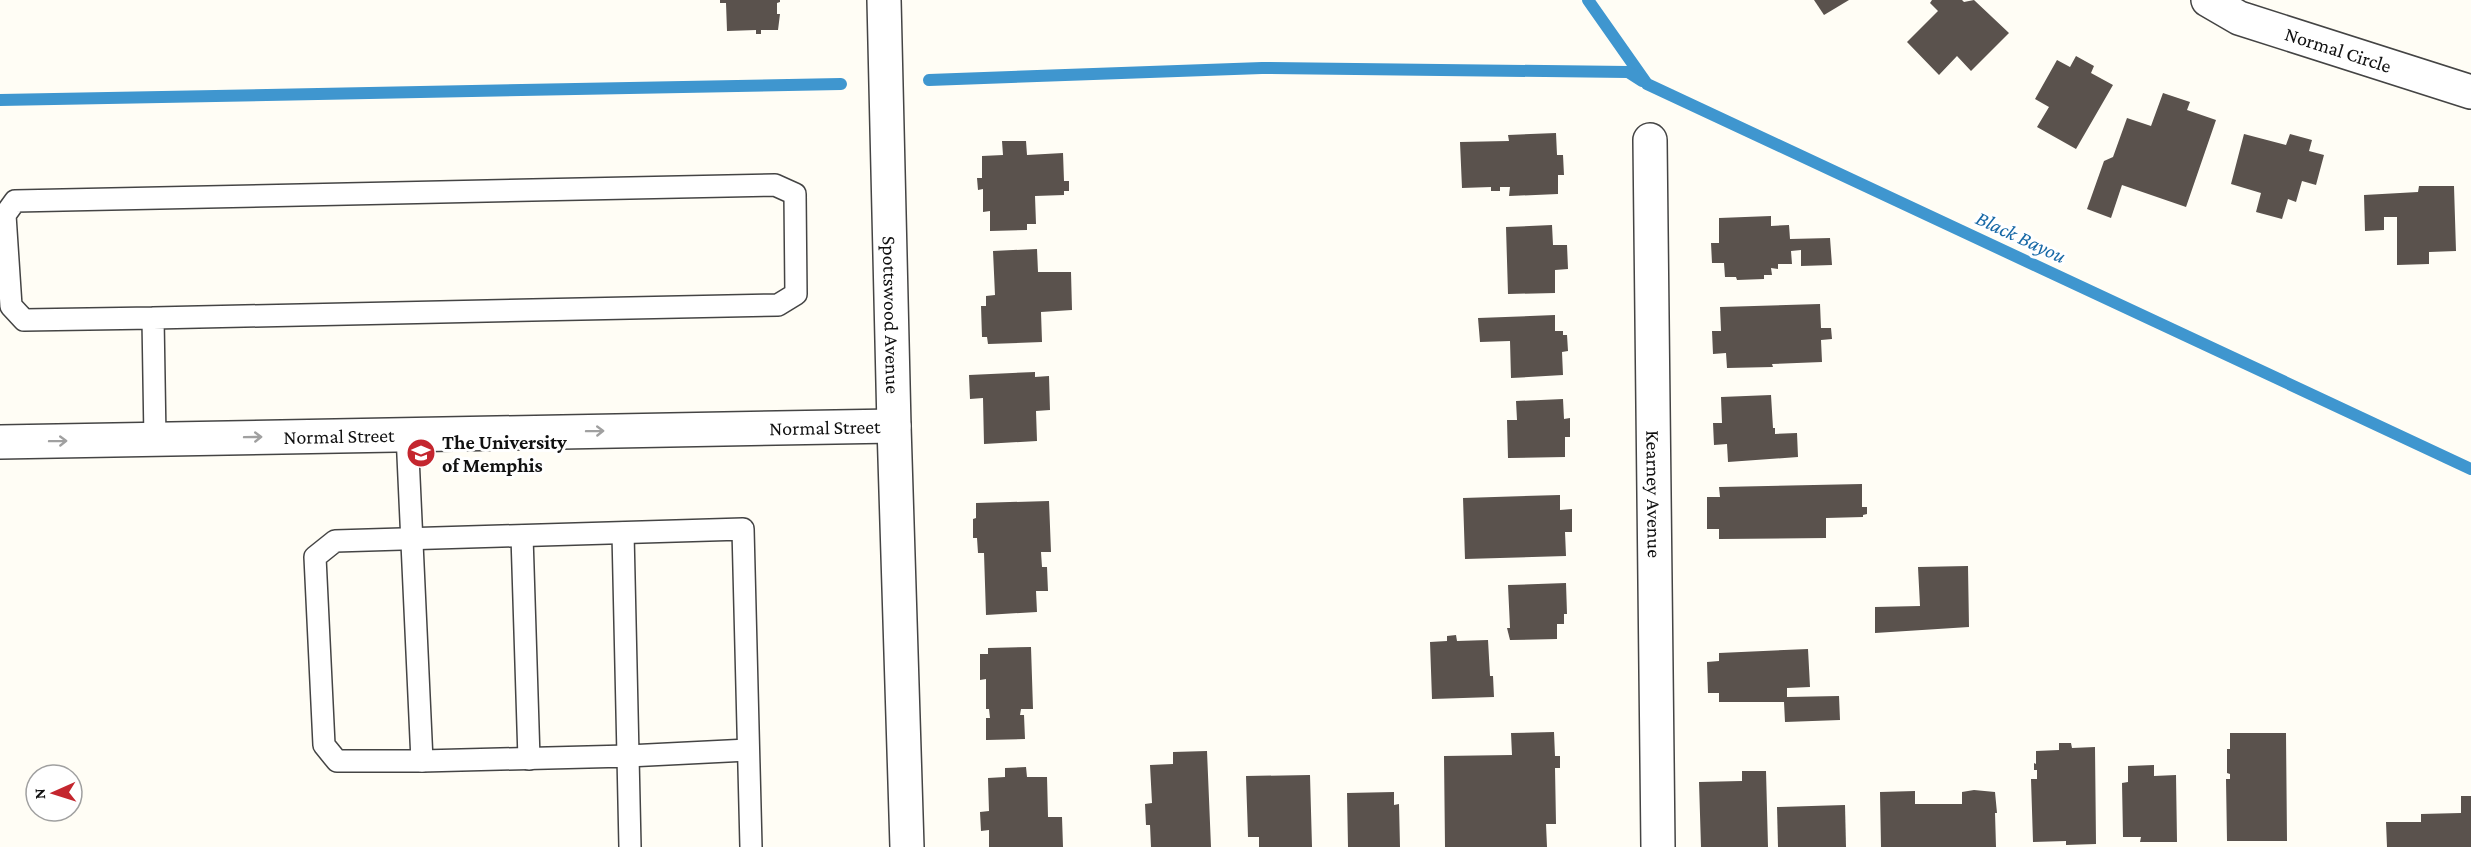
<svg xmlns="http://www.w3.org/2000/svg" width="2471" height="847" viewBox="0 0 2471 847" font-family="'Crimson Pro',serif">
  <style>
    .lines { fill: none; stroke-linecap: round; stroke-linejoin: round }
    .stream { stroke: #3f96cf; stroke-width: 12 }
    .building { fill: #5a524d }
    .lane-casing { stroke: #444; stroke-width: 24 }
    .street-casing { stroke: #444; stroke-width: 36 }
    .lane { stroke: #fff; stroke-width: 21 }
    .street { stroke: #fff; stroke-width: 33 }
    .oneway { stroke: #a0a0a0 }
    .labels { text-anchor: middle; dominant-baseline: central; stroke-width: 6; stroke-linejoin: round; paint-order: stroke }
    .street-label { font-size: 20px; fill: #111; stroke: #fff }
    .poi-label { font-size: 20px; font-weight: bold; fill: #111; stroke: #fff; text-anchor: start }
    .water-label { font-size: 21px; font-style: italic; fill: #1768a6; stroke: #fff }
  </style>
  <rect width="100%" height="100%" fill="#fffdf5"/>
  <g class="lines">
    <g class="stream">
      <path d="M1588 0 1647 84 2471 469"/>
      <path d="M929 80 1262 68 1628 72 1642 81"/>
      <path d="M0 100 841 84"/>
    </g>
  </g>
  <g class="building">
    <path d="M720 0H780V2L777 3V14H780L778 30H761V34H756V30L727 31 726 3H720Z"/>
    <path d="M1814 0H1849L1824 15Z"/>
    <path d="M1932 0H1962L1964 2 1974 0 2009 33 1971 71 1957 56 1939 75 1907 42 1938 11 1930 3Z"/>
    <path d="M2076 56 2094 66 2091 73 2113 85 2076 149 2037 127 2049 107 2035 99 2057 60 2070 67Z"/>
    <path d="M2163 93 2190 102 2187 110 2216 120 2186 207 2122 185 2111 218 2087 209 2104 161 2113 157 2127 118 2151 126Z"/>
    <path d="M1556 133 1557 155H1563L1564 175H1558V194L1509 196 1510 187H1500V191H1491V187L1462 188 1460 142 1509 141 1508 135Z"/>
    <path d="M2244 134 2286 145 2290 134 2312 140 2309 151 2324 155 2316 185 2302 181 2296 202 2288 199 2282 219 2256 212 2261 193 2231 184Z"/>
    <path d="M1002 141H1026L1027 155 1063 153 1064 181H1069V191H1064V195L1035 196 1036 224H1027V230L990 231V211L983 212V189L978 190 977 178H982V156L1003 155Z"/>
    <path d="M2419 186H2454L2456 251 2429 252V264L2397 265V217H2384V230L2365 231 2364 195 2418 192Z"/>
    <path d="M1771 216V226L1789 225 1790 239 1830 238 1832 265 1801 266V250L1791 251 1792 264H1778V269L1771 268 1772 275H1764V279L1737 280 1736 277H1725L1724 263H1712L1711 243H1719V218Z"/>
    <path d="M1552 225 1553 245H1567L1568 269 1555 270V293L1508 294 1506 227Z"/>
    <path d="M1037 249 1038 272H1071L1072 310 1041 312 1042 342 988 344 987 337H982L981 306H986V296L995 295 993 251Z"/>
    <path d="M1820 304 1821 328H1831L1832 339 1821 340 1822 362 1772 364 1773 367 1727 368 1726 353 1713 354 1712 331H1721L1720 307Z"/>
    <path d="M1555 315V331H1563V335H1567L1568 351 1562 352 1563 375 1511 378 1510 341 1480 342 1478 318Z"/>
    <path d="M1035 372V377L1049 376 1050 410 1036 411 1037 441 984 444 983 398 970 399 969 375Z"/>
    <path d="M1771 395 1773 428H1775V434L1797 433 1798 457 1728 462 1727 444 1714 445 1713 423H1722L1721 397Z"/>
    <path d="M1563 399 1564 419 1570 418V437H1565V457L1508 458 1507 420H1517L1516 401Z"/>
    <path d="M1862 484V507H1867V514L1863 515V517L1826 518V538L1719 539V529H1707V497H1720L1719 487Z"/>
    <path d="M1560 495V510L1572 509V532H1565L1566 556 1465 559 1463 498Z"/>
    <path d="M1049 501 1051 552H1041L1042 567H1047L1048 591H1036L1037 612 986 615 984 553H978L977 538H973V519L976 518V503Z"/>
    <path d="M1968 566 1969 627 1875 633V607L1920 606 1918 567Z"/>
    <path d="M1566 583 1567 614H1564V624H1557V639L1510 640 1507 628H1510L1508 585Z"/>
    <path d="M1456 635 1457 641 1488 640 1490 676H1493L1494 697 1432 699 1430 642 1447 641V636Z"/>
    <path d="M1031 647 1033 709H1021L1020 715H1024L1025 739 986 740V718H990L989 709H986V679L980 680V654H988V648Z"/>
    <path d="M1808 649 1810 687 1787 688V697L1839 696 1840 720 1785 722 1784 702H1719V693H1708L1707 662 1719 661V653Z"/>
    <path d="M1554 732 1555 756H1560V768H1555L1556 824H1546L1547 847H1445L1444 756 1512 755 1511 733Z"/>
    <path d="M2230 733H2286L2287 841H2227L2226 779H2230V774L2227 773V749H2230Z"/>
    <path d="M2059 743H2071L2072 748 2095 747 2096 844 2066 845V841L2033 842 2031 779H2037V770H2034V763L2036 764V751L2059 750Z"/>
    <path d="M1207 751 1211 847H1151L1150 825H1146L1145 804 1152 803 1150 765 1173 764V752Z"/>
    <path d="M2154 765V776L2176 775 2177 842H2140L2141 837H2123L2122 783 2128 782V766Z"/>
    <path d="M1026 767 1027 777H1047L1048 817H1062L1063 847H989V830L981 831 980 812 989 811 988 778 1005 777V768Z"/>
    <path d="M1742 771H1766L1768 847H1701L1699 782 1742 781Z"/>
    <path d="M1310 775 1312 847H1259V837H1248L1246 776Z"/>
    <path d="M1974 790 1995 792 1997 813H1995L1996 847H1881L1880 792 1915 791V804H1962V792Z"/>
    <path d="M1394 792V805L1399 804 1400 847H1348L1347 793Z"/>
    <path d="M2461 796H2471V847H2387L2386 822H2421V814L2461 813Z"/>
    <path d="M1845 805 1846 847H1778L1777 807Z"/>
  </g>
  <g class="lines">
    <g class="lane-casing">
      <g id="lane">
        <path d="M153 318 778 305 796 294 795 194 775 185 15 201 5 215 11 306 24 320 153 318 155 439"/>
        <path d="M407 434 422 761 628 756 630 847"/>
        <path d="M623 533 628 756 748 750"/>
        <path d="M522 536 529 759"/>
        <path d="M422 761H337L324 745 315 557 335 541 743 529 751 847"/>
      </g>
    </g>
    <g class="street-casing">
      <g id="street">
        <path id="s1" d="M884 0 894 426 907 847"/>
        <path id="s2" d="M2208 0 2239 18 2471 92"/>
        <path id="s3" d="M1650 140 1658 847"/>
        <path id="s4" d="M0 442 894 426"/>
      </g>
    </g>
    <use href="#lane" class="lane"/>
    <use href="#street" class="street"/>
  </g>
  <defs><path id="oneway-shaft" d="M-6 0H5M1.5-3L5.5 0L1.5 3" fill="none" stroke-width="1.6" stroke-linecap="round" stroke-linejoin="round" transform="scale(1.5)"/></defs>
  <g class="oneway">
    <use href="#oneway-shaft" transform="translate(595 431) rotate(-1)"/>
    <use href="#oneway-shaft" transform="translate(253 437) rotate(-1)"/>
    <use href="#oneway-shaft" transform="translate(58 441) rotate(-1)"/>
  </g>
  <defs>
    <g id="university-disc" transform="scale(1.5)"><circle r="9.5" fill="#c4262e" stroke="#fff"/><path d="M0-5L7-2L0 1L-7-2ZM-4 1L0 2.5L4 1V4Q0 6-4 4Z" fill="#fff"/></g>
  </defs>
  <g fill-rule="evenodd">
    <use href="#university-disc" x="421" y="453"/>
  </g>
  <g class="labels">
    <g class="street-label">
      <text stroke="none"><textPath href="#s2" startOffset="140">Normal Circle</textPath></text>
      <text stroke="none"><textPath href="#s1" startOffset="315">Spottswood Avenue</textPath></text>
      <text stroke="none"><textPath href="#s4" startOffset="825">Normal Street</textPath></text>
      <text stroke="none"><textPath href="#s4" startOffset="339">Normal Street</textPath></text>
      <text stroke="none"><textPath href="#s3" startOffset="354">Kearney Avenue</textPath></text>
    </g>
    <g class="poi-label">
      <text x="442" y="442">The University<tspan x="442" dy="23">of Memphis</tspan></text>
    </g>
    <g class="water-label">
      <text transform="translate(2021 237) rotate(25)">Black Bayou</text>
    </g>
  </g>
  <g transform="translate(54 793) rotate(267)"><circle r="28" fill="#ffffff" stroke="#a0a0a0" stroke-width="1.5"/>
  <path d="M0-4.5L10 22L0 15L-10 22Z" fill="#c4262e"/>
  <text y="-9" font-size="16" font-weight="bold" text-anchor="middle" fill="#111111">N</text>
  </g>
</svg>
